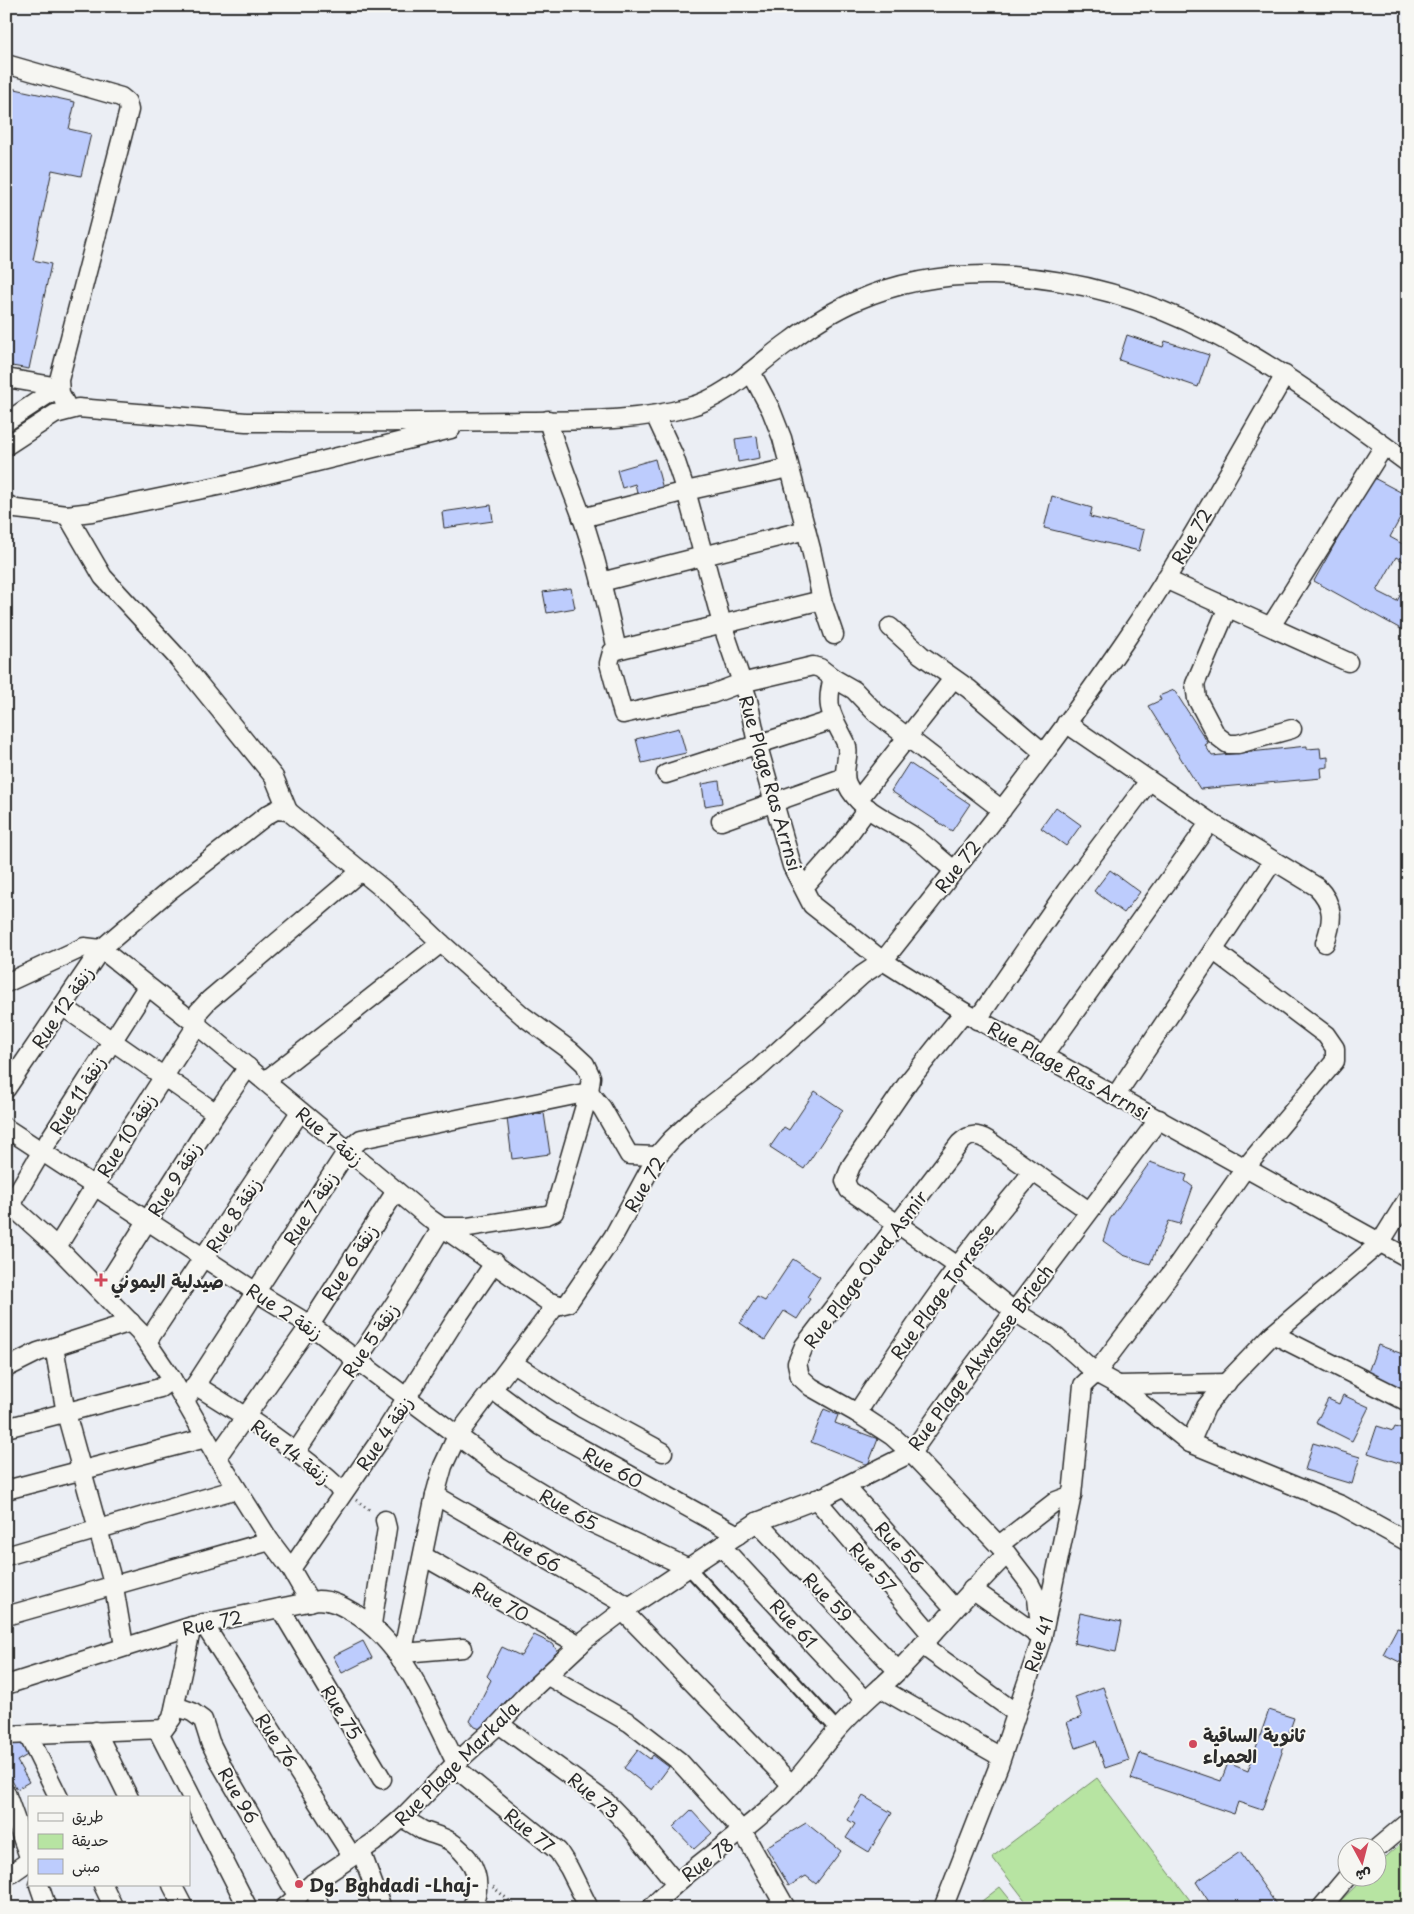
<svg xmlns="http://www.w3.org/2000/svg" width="1414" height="1914" viewBox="0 0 1414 1914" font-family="'Playpen Sans','Playpen Sans Arabic',sans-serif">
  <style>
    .green { fill: #b7e4a2; stroke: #718866 }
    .building { fill: #bdccfd; stroke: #2b2b2b }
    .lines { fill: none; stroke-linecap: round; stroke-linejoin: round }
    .pedestrian-casing { stroke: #2b2b2b; stroke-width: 16 }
    .minor-casing { stroke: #2b2b2b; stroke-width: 21 }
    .path { stroke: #2b2b2b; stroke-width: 3; stroke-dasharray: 1 4; stroke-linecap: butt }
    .pedestrian { stroke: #f6f6f2; stroke-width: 12 }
    .minor { stroke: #f6f6f2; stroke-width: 18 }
    .poi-dot { fill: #d1495b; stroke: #f6f6f2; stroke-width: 2 }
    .labels { text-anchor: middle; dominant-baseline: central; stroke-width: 4; stroke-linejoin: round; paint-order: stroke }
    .street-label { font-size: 18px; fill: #2b2b2b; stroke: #f6f6f2 }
    .poi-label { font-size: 18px; font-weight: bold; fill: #2b2b2b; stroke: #f6f6f2; text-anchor: start }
  </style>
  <rect width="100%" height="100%" fill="#ebeef4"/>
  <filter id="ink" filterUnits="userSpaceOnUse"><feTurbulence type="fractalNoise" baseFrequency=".02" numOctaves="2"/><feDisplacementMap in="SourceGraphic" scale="10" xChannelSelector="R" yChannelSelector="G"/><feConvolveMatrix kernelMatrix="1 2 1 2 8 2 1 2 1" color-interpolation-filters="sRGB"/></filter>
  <g filter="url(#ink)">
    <g class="green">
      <path d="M1097 1778 1196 1908H1031L992 1857Z"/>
      <path d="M1408 1837V1908H1333L1365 1877 1376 1876 1377 1865Z"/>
      <path d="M1000 1887 1017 1908H973Z"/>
    </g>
    <g class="building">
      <path d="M6 87 75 102 69 129 91 134 81 176 52 170 33 260 51 264 29 369 6 365Z"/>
      <path d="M1127 335 1163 347 1165 341 1209 355 1198 387 1119 360Z"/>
      <path d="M757 436 760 458 738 462 735 439Z"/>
      <path d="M655 459 663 489 638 496 635 484 622 488 617 470Z"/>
      <path d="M1372 477 1408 496V504L1390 537 1408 547V564L1396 557 1377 591 1397 601 1402 592 1408 595V633L1314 581Z"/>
      <path d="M1052 496 1092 508 1090 517 1144 530 1139 551 1044 528Z"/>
      <path d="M491 505 493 521 444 528 442 512Z"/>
      <path d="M571 588 575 608 547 613 543 592Z"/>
      <path d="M1174 690 1208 743 1205 745 1212 756 1307 746V749L1320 748 1321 758 1328 757V767L1321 768 1322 778 1200 789 1148 706 1161 700 1159 696Z"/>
      <path d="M679 728 686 753 642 763 636 739Z"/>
      <path d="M909 763 970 804 952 831 891 791Z"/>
      <path d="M719 781 722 803 705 806 702 784Z"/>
      <path d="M1056 807 1081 825 1066 846 1041 828Z"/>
      <path d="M1110 870 1140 892 1124 913 1094 891Z"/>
      <path d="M815 1091 843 1110 804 1169 770 1147 784 1127 789 1130Z"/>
      <path d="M544 1113 550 1154 512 1159 507 1118Z"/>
      <path d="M1150 1162 1187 1175 1185 1181 1193 1187 1180 1224 1169 1221 1150 1264 1123 1255 1103 1241 1110 1219Z"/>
      <path d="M793 1259 820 1277 807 1297 810 1299 797 1319 784 1311 765 1340 740 1323 757 1297 765 1301Z"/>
      <path d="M1378 1345 1408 1356 1406 1390 1367 1375Z"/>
      <path d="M1343 1395 1369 1407 1352 1441 1316 1423 1328 1399 1339 1404Z"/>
      <path d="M824 1409 838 1415 835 1423 878 1439 868 1465 811 1442Z"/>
      <path d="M1377 1426 1393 1431 1395 1427 1408 1431V1446L1402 1464 1368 1453Z"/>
      <path d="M1313 1443 1360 1457 1352 1484 1305 1470Z"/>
      <path d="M1080 1613 1122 1622 1116 1652 1074 1643Z"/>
      <path d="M1408 1627V1666L1383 1654 1397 1628 1407 1630Z"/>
      <path d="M534 1635 553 1644 559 1654 505 1702 483 1730 475 1727 470 1721 491 1680 487 1676 502 1647 521 1656Z"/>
      <path d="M363 1641 372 1658 342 1673 333 1656Z"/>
      <path d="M1103 1687 1129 1760 1105 1768 1096 1741 1076 1748 1067 1722 1082 1717 1075 1697Z"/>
      <path d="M1269 1710 1294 1718 1262 1810 1238 1802 1234 1814 1131 1779 1140 1753 1221 1781 1228 1763 1248 1771Z"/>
      <path d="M22 1736 31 1753 17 1761 29 1782 17 1789 6 1771V1763L11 1761 6 1752V1745Z"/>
      <path d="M638 1750 650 1759 653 1755 669 1767 652 1790 624 1768Z"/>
      <path d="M863 1796 892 1813 869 1852 846 1838 855 1824 848 1820Z"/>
      <path d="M691 1810 712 1833 694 1849 673 1827Z"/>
      <path d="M806 1823 841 1851 816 1884 806 1876 789 1886 766 1847Z"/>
      <path d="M1240 1852 1278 1907 1277 1908H1213L1196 1882Z"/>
    </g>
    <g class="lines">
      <g class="pedestrian-casing">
        <path id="pedestrian" d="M689 1568 837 1729"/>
      </g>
      <g class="minor-casing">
        <g id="minor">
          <path d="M6 64 121 97 127 102 129 110 59 380 60 393 68 409"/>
          <path d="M751 372 771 410 782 438 811 549 822 600 834 635"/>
          <path d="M6 378 59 387"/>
          <path d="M655 415 674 456 688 498 722 624 748 700 757 743 792 866 812 905 883 961 964 1012 1408 1258"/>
          <path d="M548 420C557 454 570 485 582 517 597 560 607 606 617 650L612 652 609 663 623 714 712 694 741 683 813 666 820 668 833 678C824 709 833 716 846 743 851 755 841 771 847 784 859 811 893 822 916 838 929 848 941 860 954 870"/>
          <path d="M6 422 59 387"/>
          <path d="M6 446 55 414 78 408 246 422H281C363 423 444 422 525 421 579 420 637 422 689 407 729 396 757 364 790 341 811 325 834 310 858 300 901 281 947 274 994 275 1162 280 1279 368 1408 463"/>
          <path d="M6 504 16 509 67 515 92 512 232 483 451 429"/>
          <path d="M67 515 103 577 177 657 274 777 288 811"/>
          <path d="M582 518 686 491 789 468"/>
          <path d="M1165 579 1348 662"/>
          <path d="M601 582 806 530"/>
          <path d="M1228 607 1195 684 1197 699 1216 735 1228 744H1238L1292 729"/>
          <path d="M1271 626 1384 446"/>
          <path d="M890 627 921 655 969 689 1044 753"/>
          <path d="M617 650 822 600"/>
          <path d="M833 678 854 690 876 713 1002 810"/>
          <path d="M1066 723 1210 822 1317 887C1335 905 1333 921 1325 943"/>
          <path d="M666 774 833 720"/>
          <path d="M858 800 953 679"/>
          <path d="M721 821 845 777"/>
          <path d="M804 887 841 845 868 808"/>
          <path d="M441 943 523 1016 571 1051 585 1064 591 1077 589 1092 554 1212 547 1215 468 1227H442"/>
          <path d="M101 949 197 1025 429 1218 547 1301 560 1305 568 1303 613 1237 657 1156 672 1139 698 1115 758 1069 862 975 883 961C966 856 1050 751 1125 641 1184 556 1233 464 1285 375"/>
          <path d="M6 983 84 947 101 949"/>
          <path d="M62 1006 216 1113"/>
          <path d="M964 1012 909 1081 851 1166 845 1181 849 1190 959 1267 1015 1312 1057 1338 1096 1373 1118 1385 1190 1443 1341 1505 1408 1542"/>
          <path d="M977 1020 1066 891 1149 781"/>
          <path d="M1044 1055 1210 822"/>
          <path d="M6 1089 101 949 170 890 267 815 276 810 288 811 393 897 441 943 265 1081"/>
          <path d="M1116 1095 1273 861"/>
          <path d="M6 1128 256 1292 310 1325 499 1467 590 1522 689 1568"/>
          <path d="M6 1201 57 1247 140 1332 172 1379 217 1457 270 1541 291 1569"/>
          <path d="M10 1205 42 1151 147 987"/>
          <path d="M57 1247 128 1132 197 1025 198 1012 209 1000 361 871"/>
          <path d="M102 1292 216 1113 248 1067"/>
          <path d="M1273 1334 1408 1402"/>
          <path d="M147 1342 300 1112"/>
          <path d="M54 1347 66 1413 114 1587 124 1646"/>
          <path d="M513 1363 582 1408 663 1452"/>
          <path d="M6 1368 38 1352 131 1322"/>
          <path d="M195 1385C247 1417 299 1450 343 1492"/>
          <path d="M1118 1385 1227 1383"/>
          <path d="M493 1390 541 1426 738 1535"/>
          <path d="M185 1401 347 1151 361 1139 589 1092 602 1108 629 1155 657 1156"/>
          <path d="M857 1413C911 1330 967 1248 1032 1173"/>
          <path d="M6 1428 160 1388 172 1379"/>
          <path d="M1190 1443 1206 1407 1220 1389 1273 1334 1380 1243 1408 1198"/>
          <path d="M296 1452 405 1288 442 1227"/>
          <path d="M217 1457 310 1325 396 1191"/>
          <path d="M845 1486 954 1608"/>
          <path d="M6 1490 206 1438"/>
          <path d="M435 1495 630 1607"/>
          <path d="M816 1499 931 1634"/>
          <path d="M757 1522 898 1671"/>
          <path d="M999 1545 1056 1501 1072 1495"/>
          <path d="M722 1547 865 1700"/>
          <path d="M6 1556 237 1489"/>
          <path d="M423 1556 580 1645"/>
          <path d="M972 1589 1042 1638"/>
          <path d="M310 1602 291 1569 378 1443 454 1322 495 1262"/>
          <path d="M280 1608 382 1779"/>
          <path d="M623 1611 792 1785"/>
          <path d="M6 1616 270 1541"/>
          <path d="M203 1623 352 1856"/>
          <path d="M372 1624 387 1528 385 1520"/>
          <path d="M1040 1626 1037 1598 1030 1584 1007 1554 911 1453 892 1436 857 1413 811 1387 800 1377 797 1363 804 1346 960 1143C970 1133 977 1134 989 1141L1089 1211"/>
          <path d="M922 1645 1016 1713"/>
          <path d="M403 1653 463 1648"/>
          <path d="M401 1660 435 1495 443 1466 457 1436 556 1305"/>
          <path d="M548 1676 630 1723 679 1761 743 1832 786 1908"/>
          <path d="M6 1685 192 1626 318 1600C332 1600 342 1606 354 1613 406 1645 429 1710 456 1763"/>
          <path d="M880 1688 1001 1757"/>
          <path d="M175 1706 192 1712 203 1720 210 1742 222 1766 297 1895"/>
          <path d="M499 1724 606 1802 630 1827 675 1882"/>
          <path d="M96 1731 129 1798"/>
          <path d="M158 1731 248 1908"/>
          <path d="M6 1735 164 1729 172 1718 192 1626"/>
          <path d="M28 1735 59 1798"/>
          <path d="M453 1766 558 1851 569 1868 589 1908"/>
          <path d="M6 1793 29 1857"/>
          <path d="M402 1818C409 1822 416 1826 422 1830 432 1835 445 1836 454 1844 476 1862 484 1883 471 1908"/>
          <path d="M1376 1849 1408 1822"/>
          <path d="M361 1851 382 1908"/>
          <path d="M6 1877 29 1861"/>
          <path d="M313 1883 320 1908"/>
          <path d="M39 1885 47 1908"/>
          <path d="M103 1885 114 1908"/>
          <path d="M172 1885 184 1908"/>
          <path d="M284 1908 313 1883 374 1842 402 1818 456 1763 499 1724 527 1694 586 1639 623 1611 757 1522 825 1496 911 1453 971 1369 1159 1119"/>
          <path d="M651 1908C689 1867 737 1839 778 1800 800 1778 818 1751 839 1728 857 1707 879 1690 899 1670 936 1632 969 1591 1007 1554"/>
          <path d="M943 1908 999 1765 1042 1638 1072 1495 1083 1385 1096 1373 1173 1271 1246 1167 1335 1061V1048L1326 1035 1213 950"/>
          <path d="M1321 1908 1348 1876"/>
        </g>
      </g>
      <g class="path">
        <path d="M356 1500 371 1511"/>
        <path d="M493 1887 518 1908"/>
      </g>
      <use href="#pedestrian" class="pedestrian"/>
      <use href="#minor" class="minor"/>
    </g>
  </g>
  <g class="poi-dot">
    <path d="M98.5 1272.5h5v5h5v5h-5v5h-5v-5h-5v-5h5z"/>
    <circle cx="1193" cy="1744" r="5"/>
    <circle cx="299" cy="1884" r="5"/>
  </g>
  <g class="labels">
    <g class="street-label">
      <text transform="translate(1191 536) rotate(-60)">Rue 72</text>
      <text transform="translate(771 783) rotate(74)">Rue Plage Ras Arrnsi</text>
      <text transform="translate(957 866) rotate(-52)">Rue 72</text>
      <text transform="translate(62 1007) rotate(-56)">Rue 12 زنقة</text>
      <text transform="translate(1069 1070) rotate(29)">Rue Plage Ras Arrnsi</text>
      <text transform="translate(77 1095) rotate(-58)">Rue 11 زنقة</text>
      <text transform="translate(126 1135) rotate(-58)">Rue 10 زنقة</text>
      <text transform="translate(330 1136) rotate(40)">Rue 1 زنقة</text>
      <text transform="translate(174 1179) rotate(-58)">Rue 9 زنقة</text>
      <text transform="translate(644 1184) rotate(-60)">Rue 72</text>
      <text transform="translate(310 1208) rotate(-57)">Rue 7 زنقة</text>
      <text transform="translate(233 1215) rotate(-57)">Rue 8 زنقة</text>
      <text transform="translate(349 1262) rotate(-57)">Rue 6 زنقة</text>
      <text transform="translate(865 1269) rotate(-53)">Rue Plage Oued Asmir</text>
      <text transform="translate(942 1291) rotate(-54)">Rue Plage Torresse</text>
      <text transform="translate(285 1311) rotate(33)">Rue 2 زنقة</text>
      <text transform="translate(370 1340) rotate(-56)">Rue 5 زنقة</text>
      <text transform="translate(980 1357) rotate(-53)">Rue Plage Akwasse Briech</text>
      <text transform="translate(384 1433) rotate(-56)">Rue 4 زنقة</text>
      <text transform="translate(291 1451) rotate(37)">Rue 14 زنقة</text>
      <text transform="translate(613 1467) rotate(29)">Rue 60</text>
      <text transform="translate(569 1509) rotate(30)">Rue 65</text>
      <text transform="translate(900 1547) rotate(48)">Rue 56</text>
      <text transform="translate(532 1551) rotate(30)">Rue 66</text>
      <text transform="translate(873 1567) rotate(49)">Rue 57</text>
      <text transform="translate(828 1597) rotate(46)">Rue 59</text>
      <text transform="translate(501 1601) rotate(29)">Rue 70</text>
      <text transform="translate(212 1622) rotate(-12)">Rue 72</text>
      <text transform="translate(794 1623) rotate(47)">Rue 61</text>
      <text transform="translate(1038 1644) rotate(-73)">Rue 41</text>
      <text transform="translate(342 1712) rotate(59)">Rue 75</text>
      <text transform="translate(277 1740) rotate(57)">Rue 76</text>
      <text transform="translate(456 1763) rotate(-45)">Rue Plage Markala</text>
      <text transform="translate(239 1795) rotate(60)">Rue 96</text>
      <text transform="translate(594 1795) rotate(40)">Rue 73</text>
      <text transform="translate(530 1830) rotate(39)">Rue 77</text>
      <text transform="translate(707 1859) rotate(-37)">Rue 78</text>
    </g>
    <g class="poi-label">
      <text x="111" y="1280">صيدلية اليموني</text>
      <text x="1203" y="1734">ثانوية الساقية<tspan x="1203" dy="21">الحمراء</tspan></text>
      <text x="309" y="1884">Dg. Bghdadi -Lhaj-</text>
    </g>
  </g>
  <rect width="1414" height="1914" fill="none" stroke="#f6f6f2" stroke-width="25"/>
  <rect x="12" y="12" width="1389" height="1889" fill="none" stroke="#2b2b2b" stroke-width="2" filter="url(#ink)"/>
  <rect x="28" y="1796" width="162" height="90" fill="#f6f6f2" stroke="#a5a5a2"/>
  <rect x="38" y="1813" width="25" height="8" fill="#f6f6f2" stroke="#a5a5a2"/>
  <text x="72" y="1822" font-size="15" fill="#2b2b2b">طريق</text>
  <rect x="38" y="1834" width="25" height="15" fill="#b7e4a2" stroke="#a5a5a2"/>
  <text x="72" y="1846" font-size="15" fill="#2b2b2b">حديقة</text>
  <rect x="38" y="1859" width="25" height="15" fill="#bdccfd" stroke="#a5a5a2"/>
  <text x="72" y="1872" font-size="15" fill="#2b2b2b">مبنى</text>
  <g transform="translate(1362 1862) rotate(173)"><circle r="24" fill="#f6f6f2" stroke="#a5a5a2"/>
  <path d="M0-4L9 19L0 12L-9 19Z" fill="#d1495b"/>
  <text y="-8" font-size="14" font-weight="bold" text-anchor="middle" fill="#2b2b2b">ش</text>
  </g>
</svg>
